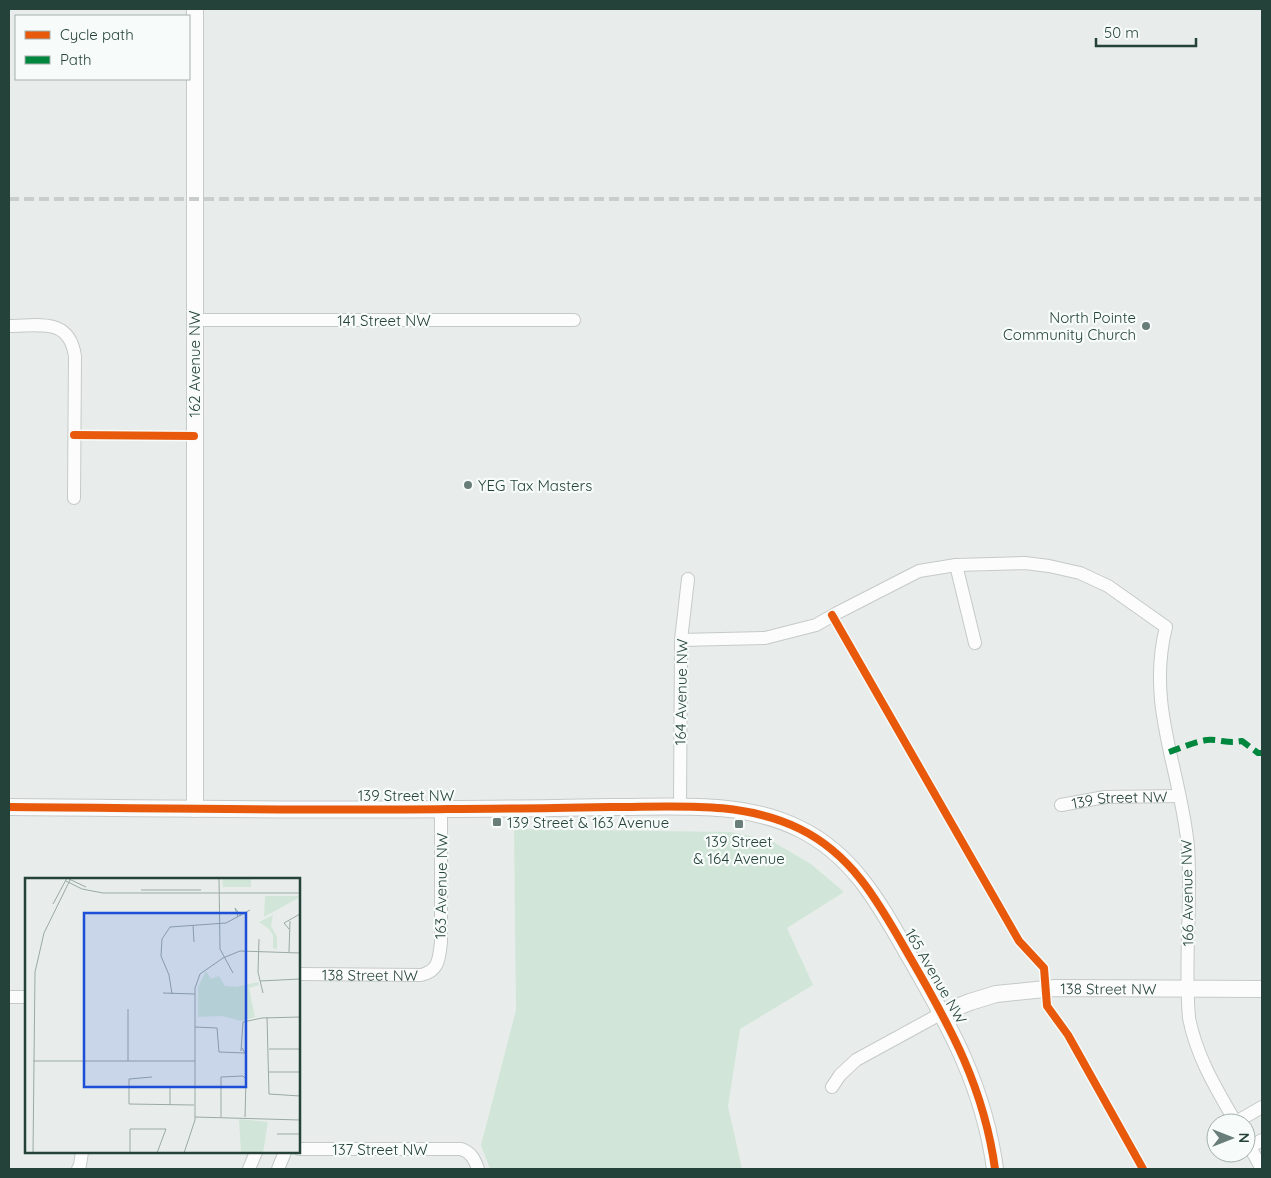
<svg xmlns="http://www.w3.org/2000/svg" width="1271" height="1178" viewBox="0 0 1271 1178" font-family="Quicksand,sans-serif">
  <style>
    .green { fill: #d1e6d8 }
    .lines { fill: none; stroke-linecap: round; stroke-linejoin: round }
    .minor-casing { stroke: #c5cac8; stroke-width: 14 }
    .tertiary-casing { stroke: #c5cac8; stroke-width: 18 }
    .minor { stroke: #fcfcfc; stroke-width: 12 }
    .tertiary { stroke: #fcfcfc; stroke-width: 16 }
    .rail { stroke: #c9cdcc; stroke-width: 4; stroke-dasharray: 10 5; stroke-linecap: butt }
    .quiet { stroke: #00873e; stroke-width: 6; stroke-dasharray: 12 6; stroke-linecap: butt }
    .cycleway-casing { stroke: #f7fbf9; stroke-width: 11 }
    .cycleway { stroke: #e8590c; stroke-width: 8 }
    .poi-dot { fill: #697e78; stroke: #f7fbf9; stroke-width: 2 }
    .labels { text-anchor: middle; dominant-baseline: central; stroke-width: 4.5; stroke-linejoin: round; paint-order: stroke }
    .poi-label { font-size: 15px; fill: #24423a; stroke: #f7fbf9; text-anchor: start }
    .street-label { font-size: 15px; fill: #24423a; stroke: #f7fbf9 }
    .inset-road { fill: none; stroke: #9aa9a4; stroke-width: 1 }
    .view { fill: #1d4ed8; fill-opacity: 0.15; stroke: #1d4ed8; stroke-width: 2.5 }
    .inset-edge { fill: none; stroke: #24423a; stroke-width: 2.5 }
  </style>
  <rect width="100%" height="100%" fill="#e8edeb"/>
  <path class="green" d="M514 829 730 832 770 840 811 864 844 892 787 928 813 985 740 1029 728 1106 742 1169H490L481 1145 516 1010Z"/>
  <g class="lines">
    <g class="minor-casing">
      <g id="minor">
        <path d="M194 320H574"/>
        <path d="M9 326C39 326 69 317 75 356L74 498"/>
        <path d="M956 565 975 643"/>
        <path d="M681 640 765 638 816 625 837 613 919 571 956 565 1025 563 1049 566 1080 573 1108 586 1166 627C1146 706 1181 770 1188 847 1192 904 1184 961 1189 1018 1197 1058 1216 1088 1236 1123"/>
        <path id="s1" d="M1061 805 1105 797 1179 796"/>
        <path d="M680 807 681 640 688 579"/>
        <path id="s2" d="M299 974 421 975C439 971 439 959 441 942V809"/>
        <path d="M9 997H26"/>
        <path d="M832 1087 840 1075 856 1060 942 1013"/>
        <path d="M1236 1122 1262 1107"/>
        <path d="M1246 1140 1262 1169"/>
        <path d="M1250 1147 1262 1140"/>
        <path d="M299 1149H461C471 1152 475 1160 478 1169"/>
        <path d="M78 1169 80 1165 82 1152"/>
        <path d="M249 1169 256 1152"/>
        <path d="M278 1169 285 1152"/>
      </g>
    </g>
    <g class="tertiary-casing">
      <g id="tertiary">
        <path d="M9 807C155 808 302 811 448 809 502 809 556 808 610 807 673 807 742 800 800 829 855 856 881 907 911 959 951 1028 984 1088 995 1169"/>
        <path d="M195 809V9"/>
        <path id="s3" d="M942 1013 970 1002 996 994 1055 988 1262 989"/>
      </g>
    </g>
    <use href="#minor" class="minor"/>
    <use href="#tertiary" class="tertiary"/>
    <path class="rail" d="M9 199H1262"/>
    <path class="quiet" d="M1169 752C1181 748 1194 742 1207 740 1220 739 1227 744 1242 741L1258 753H1262"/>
    <g class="cycleway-casing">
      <g id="cycleway">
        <path d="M74 435 194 436"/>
        <path d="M832 615 1019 941 1044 968 1047 1006 1068 1035 1143 1169"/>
        <path d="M9 807C155 808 302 811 448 809 502 809 556 808 610 807 673 807 742 800 800 829 855 856 881 907 911 959 951 1028 984 1088 995 1169"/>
      </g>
    </g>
    <use href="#cycleway" class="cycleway"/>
  </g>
  <g class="poi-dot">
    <circle cx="1146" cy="326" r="5"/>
    <circle cx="468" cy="485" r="5"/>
    <rect x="492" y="817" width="10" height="10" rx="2.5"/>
    <rect x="734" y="819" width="10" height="10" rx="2.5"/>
  </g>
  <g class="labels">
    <g class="poi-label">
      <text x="1136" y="317" text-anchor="end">North Pointe<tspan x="1136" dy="17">Community Church</tspan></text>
      <text x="478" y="485">YEG Tax Masters</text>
      <text x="507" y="822">139 Street &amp; 163 Avenue</text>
      <text x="739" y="841" text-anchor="middle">139 Street<tspan x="739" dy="17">&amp; 164 Avenue</tspan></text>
    </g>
    <g class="street-label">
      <text x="384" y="320">141 Street NW</text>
      <text transform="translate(194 364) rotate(-90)">162 Avenue NW</text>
      <text transform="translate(681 692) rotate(-89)">164 Avenue NW</text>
      <text x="406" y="795">139 Street NW</text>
      <text stroke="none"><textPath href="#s1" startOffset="59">139 Street NW</textPath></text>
      <text transform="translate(441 886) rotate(-89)">163 Avenue NW</text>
      <text transform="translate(1187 893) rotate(-91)">166 Avenue NW</text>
      <text stroke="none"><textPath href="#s2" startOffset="71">138 Street NW</textPath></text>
      <text transform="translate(936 976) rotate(60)">165 Avenue NW</text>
      <text stroke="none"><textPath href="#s3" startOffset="170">138 Street NW</textPath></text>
      <text x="380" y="1149">137 Street NW</text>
    </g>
  </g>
  <g transform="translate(25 878)">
    <rect width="275" height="275" fill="#e8edeb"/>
    <path d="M197 0H226V9H198ZM240 18H275V19L239 39ZM248 37 246 48 252 59V71L248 70V57L244 51 234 44ZM181 93 186 101 194 98 200 108 211 109 233 104 234 107 224 110 230 139 216 143 197 138 173 139V109ZM214 241 243 244 238 275H208L216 274Z" fill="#d1e6d8"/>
    <path class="inset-road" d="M194 0 195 71 208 95M44 1 61 9M41 3 57 11 78 15H275M116 12H176M28 26 42 0M213 39 210 30 216 38M168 47 169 64M264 51 259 45 275 36M234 61 233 94 238 115M264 74 265 43M235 103 275 101M138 115 170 116M147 116 144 97 136 78 137 61 145 49 201 45 225 32M103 131V183M242 139 244 216 275 218M170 149 192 150 194 174 220 175 217 170M244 171H275M216 173 218 144 237 140 275 139M8 183H170M244 194H275M127 199 104 201V226L169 227M145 227V209M170 239 275 242M196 239V199L218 198 221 201 220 239M252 256H275M8 275 10 94 19 55 46 0M105 275V251H141L132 275M159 275 170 242V110L175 96 198 80 215 73 275 75"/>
    <path class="view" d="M59 35H221V209H59Z"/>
    <rect width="275" height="275" class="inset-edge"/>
  </g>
  <rect width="1271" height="1178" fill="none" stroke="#24423a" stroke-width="20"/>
  <rect x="15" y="15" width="175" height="65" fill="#f7fbf9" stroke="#a3b1ad"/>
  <rect x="25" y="31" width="25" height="8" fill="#e8590c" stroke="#a3b1ad"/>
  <text x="60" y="40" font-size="15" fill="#24423a">Cycle path</text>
  <rect x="25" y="56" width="25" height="8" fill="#00873e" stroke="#a3b1ad"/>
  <text x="60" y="65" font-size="15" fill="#24423a">Path</text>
  <g transform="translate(1231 1138) rotate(90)"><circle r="24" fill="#f7fbf9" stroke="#a3b1ad"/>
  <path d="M0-4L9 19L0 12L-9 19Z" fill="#697e78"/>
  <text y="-8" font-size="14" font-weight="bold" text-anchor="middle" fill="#24423a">N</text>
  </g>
  <path d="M1096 38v8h100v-8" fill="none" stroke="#24423a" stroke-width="2.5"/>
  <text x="1104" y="38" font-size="15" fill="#24423a" stroke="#f7fbf9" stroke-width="4" paint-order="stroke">50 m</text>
</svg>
